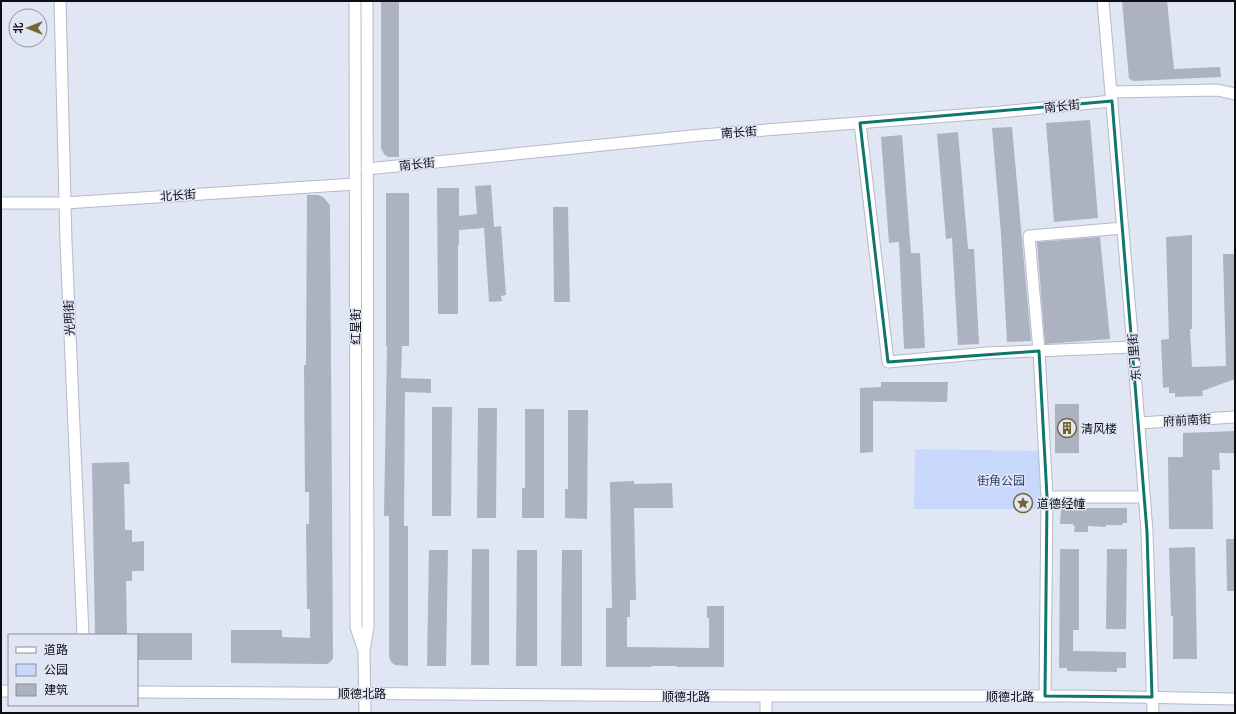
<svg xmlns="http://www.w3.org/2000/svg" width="1236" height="714" viewBox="0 0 1236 714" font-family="Quicksand,'Noto Sans SC',sans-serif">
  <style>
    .green { fill: #c8d8fd }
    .building { fill: #acb2bf }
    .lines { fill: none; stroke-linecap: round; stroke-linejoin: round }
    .minor-casing { stroke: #b5bac7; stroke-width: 13 }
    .minor { stroke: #fff; stroke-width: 11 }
    .marked { fill: none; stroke: #0f766e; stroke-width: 3; stroke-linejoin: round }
    .labels { text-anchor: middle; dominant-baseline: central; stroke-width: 3; stroke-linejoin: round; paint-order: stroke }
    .street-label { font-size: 12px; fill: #0c0e12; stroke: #e0e6f4 }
    .poi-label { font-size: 12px; fill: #0c0e12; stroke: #e0e6f4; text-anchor: start }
    .park-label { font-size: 12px; fill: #2f4172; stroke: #e0e6f4 }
  </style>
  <rect width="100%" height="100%" fill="#e0e6f4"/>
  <path class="green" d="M915 449 1041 451V509H914Z"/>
  <g class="building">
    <path d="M381 1H399V157H388L384 154 381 148Z"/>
    <path d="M1122 1H1167L1174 69 1220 67 1221 77 1134 81 1129 79Z"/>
    <path d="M1090 120 1098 218 1054 222 1046 123Z"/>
    <path d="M1012 127 1031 341 1007 342 1001 234 992 128Z"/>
    <path d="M958 132 968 249H974L979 344 958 345 952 238 946 239 937 134Z"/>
    <path d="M902 135 911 253H920L925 348 904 349 899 242 889 243 881 137Z"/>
    <path d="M491 185 494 227 501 226 506 295 501 296 502 301 489 302 484 228 459 230V245H458V314H438L437 188H459V216L477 214 475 186Z"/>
    <path d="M386 193H409V346H402L401 378 431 379V393L405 392 404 526H408V666L395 665 391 662 389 656V516H384L387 346H386Z"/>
    <path d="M307 195H318L323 197 330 205V212L333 658 331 661 327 664 231 663V630H282V637L310 638V609H307L306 524H309V492H305L304 365H306Z"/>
    <path d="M553 207H568L570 302H554Z"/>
    <path d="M1192 235V329H1190L1192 367 1226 366 1223 254H1235V379L1202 391 1203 396 1175 397V393H1169V387L1163 388 1161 340 1169 339 1166 237Z"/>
    <path d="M1100 237 1110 339 1045 344 1037 242Z"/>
    <path d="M881 382H948L947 402 873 401V452L860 453V388L881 387Z"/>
    <rect x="1055" y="404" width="24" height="49"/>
    <path d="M432 407H452L451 516H432Z"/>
    <path d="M478 408H497L496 518H477Z"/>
    <path d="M525 409H544V518H522V488H525Z"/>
    <path d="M568 410H588L587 519 565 518V489H568Z"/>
    <path d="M1235 431V453H1219L1220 470H1212L1213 529H1169L1168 457H1183V433Z"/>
    <path d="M129 462 130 484H124L125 530H132V542L144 541V571H132V581H126L127 635H95L92 463Z"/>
    <path d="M634 481V484L672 483 673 508H634L636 600H630V617H627V647L709 648V618H707V606H724V667H677V666H651V667H606V608H612L610 482Z"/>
    <path d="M1061 508H1127V523H1123L1122 525H1106V527L1088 526V532H1074L1075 526H1073V524H1060Z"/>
    <path d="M1226 539H1235V591H1227Z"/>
    <path d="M1195 547 1197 659H1173V616H1171L1169 548Z"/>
    <path d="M472 549H489V665H471Z"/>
    <path d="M1060 549H1079V630H1073V651L1126 652V668H1117V672L1067 671V668H1059Z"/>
    <path d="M1107 549H1127L1126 629H1106Z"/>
    <path d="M429 550H448L446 666H427Z"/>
    <path d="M517 550H537V666H516Z"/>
    <path d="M562 550H582V666H561Z"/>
    <rect x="137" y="633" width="55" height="27"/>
  </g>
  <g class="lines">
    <g class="minor-casing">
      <g id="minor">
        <path d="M60 1 66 242 83 635"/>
        <path d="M355 1 356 627 363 648"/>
        <path d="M1103 1 1133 347 1147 532 1153 713"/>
        <path d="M1111 92 1217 90 1235 94"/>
        <path d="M860 123 888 362 987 353 1133 347"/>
        <path d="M367 169 701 135 1001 112 1112 101"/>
        <path d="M1 203H65L355 184"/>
        <path d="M1139 423 1235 417"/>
        <path d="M1047 497H1144"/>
        <path d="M1 691H9"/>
        <path d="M137 692 748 696H1078L1235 699"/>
        <path d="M1045 696 1047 497 1039 351 1029 236 1123 228"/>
        <path d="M365 713 364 651 368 627 367 1"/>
        <path d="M766 713V696"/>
      </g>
    </g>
    <use href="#minor" class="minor"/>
  </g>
  <path class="marked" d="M1112 101 1147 532 1152 697 1045 696 1047 497 1039 351 888 362 860 123Z"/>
  <defs>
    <g id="building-ring" transform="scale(1)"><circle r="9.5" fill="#e0e6f4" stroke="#786333" stroke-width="1.5"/><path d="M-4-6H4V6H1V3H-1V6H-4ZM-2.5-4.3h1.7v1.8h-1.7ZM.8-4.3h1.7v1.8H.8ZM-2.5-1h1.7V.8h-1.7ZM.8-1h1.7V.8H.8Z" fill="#786333"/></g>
    <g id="sight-ring" transform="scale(1)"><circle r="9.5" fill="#e0e6f4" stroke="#786333" stroke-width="1.5"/><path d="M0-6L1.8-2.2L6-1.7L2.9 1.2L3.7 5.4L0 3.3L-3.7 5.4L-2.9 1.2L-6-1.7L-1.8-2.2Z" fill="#786333"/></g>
  </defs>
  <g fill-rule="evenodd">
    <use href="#building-ring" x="1067" y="428"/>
    <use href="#sight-ring" x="1023" y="503"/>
  </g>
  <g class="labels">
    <g class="street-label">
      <text transform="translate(1062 106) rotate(-6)">南长街</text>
      <text transform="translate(739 132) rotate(-4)">南长街</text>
      <text transform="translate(417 164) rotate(-6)">南长街</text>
      <text transform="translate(178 195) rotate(-4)">北长街</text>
      <text transform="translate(69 318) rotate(-93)">光明街</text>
      <text transform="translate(355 327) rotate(-90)">红星街</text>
      <text transform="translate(1134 357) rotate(-95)">东门里街</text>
      <text transform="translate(1187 420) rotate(-3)">府前南街</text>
      <text x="362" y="693">顺德北路</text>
      <text x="686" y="696">顺德北路</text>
      <text x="1010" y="696">顺德北路</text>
    </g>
    <g class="poi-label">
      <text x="1081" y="428">清风楼</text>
      <text x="1037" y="503">道德经幢</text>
    </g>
    <g class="park-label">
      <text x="1001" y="480">街角公园</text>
    </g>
  </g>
  <rect width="1236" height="714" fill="none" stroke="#0c0e12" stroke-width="4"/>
  <rect x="8" y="634" width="130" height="72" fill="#e0e6f4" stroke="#8b909a"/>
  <rect x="16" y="647" width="20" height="6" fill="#ffffff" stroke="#8b909a"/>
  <text x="44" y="654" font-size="12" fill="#0c0e12">道路</text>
  <rect x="16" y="664" width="20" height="12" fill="#c8d8fd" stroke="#8b909a"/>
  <text x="44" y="674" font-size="12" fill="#0c0e12">公园</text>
  <rect x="16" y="684" width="20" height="12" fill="#acb2bf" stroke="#8b909a"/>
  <text x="44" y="694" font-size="12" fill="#0c0e12">建筑</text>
  <g transform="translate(28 28) rotate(270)"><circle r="19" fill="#e0e6f4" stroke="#8b909a"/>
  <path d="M0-3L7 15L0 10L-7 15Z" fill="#786333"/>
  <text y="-6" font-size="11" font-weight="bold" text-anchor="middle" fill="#0c0e12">北</text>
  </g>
</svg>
